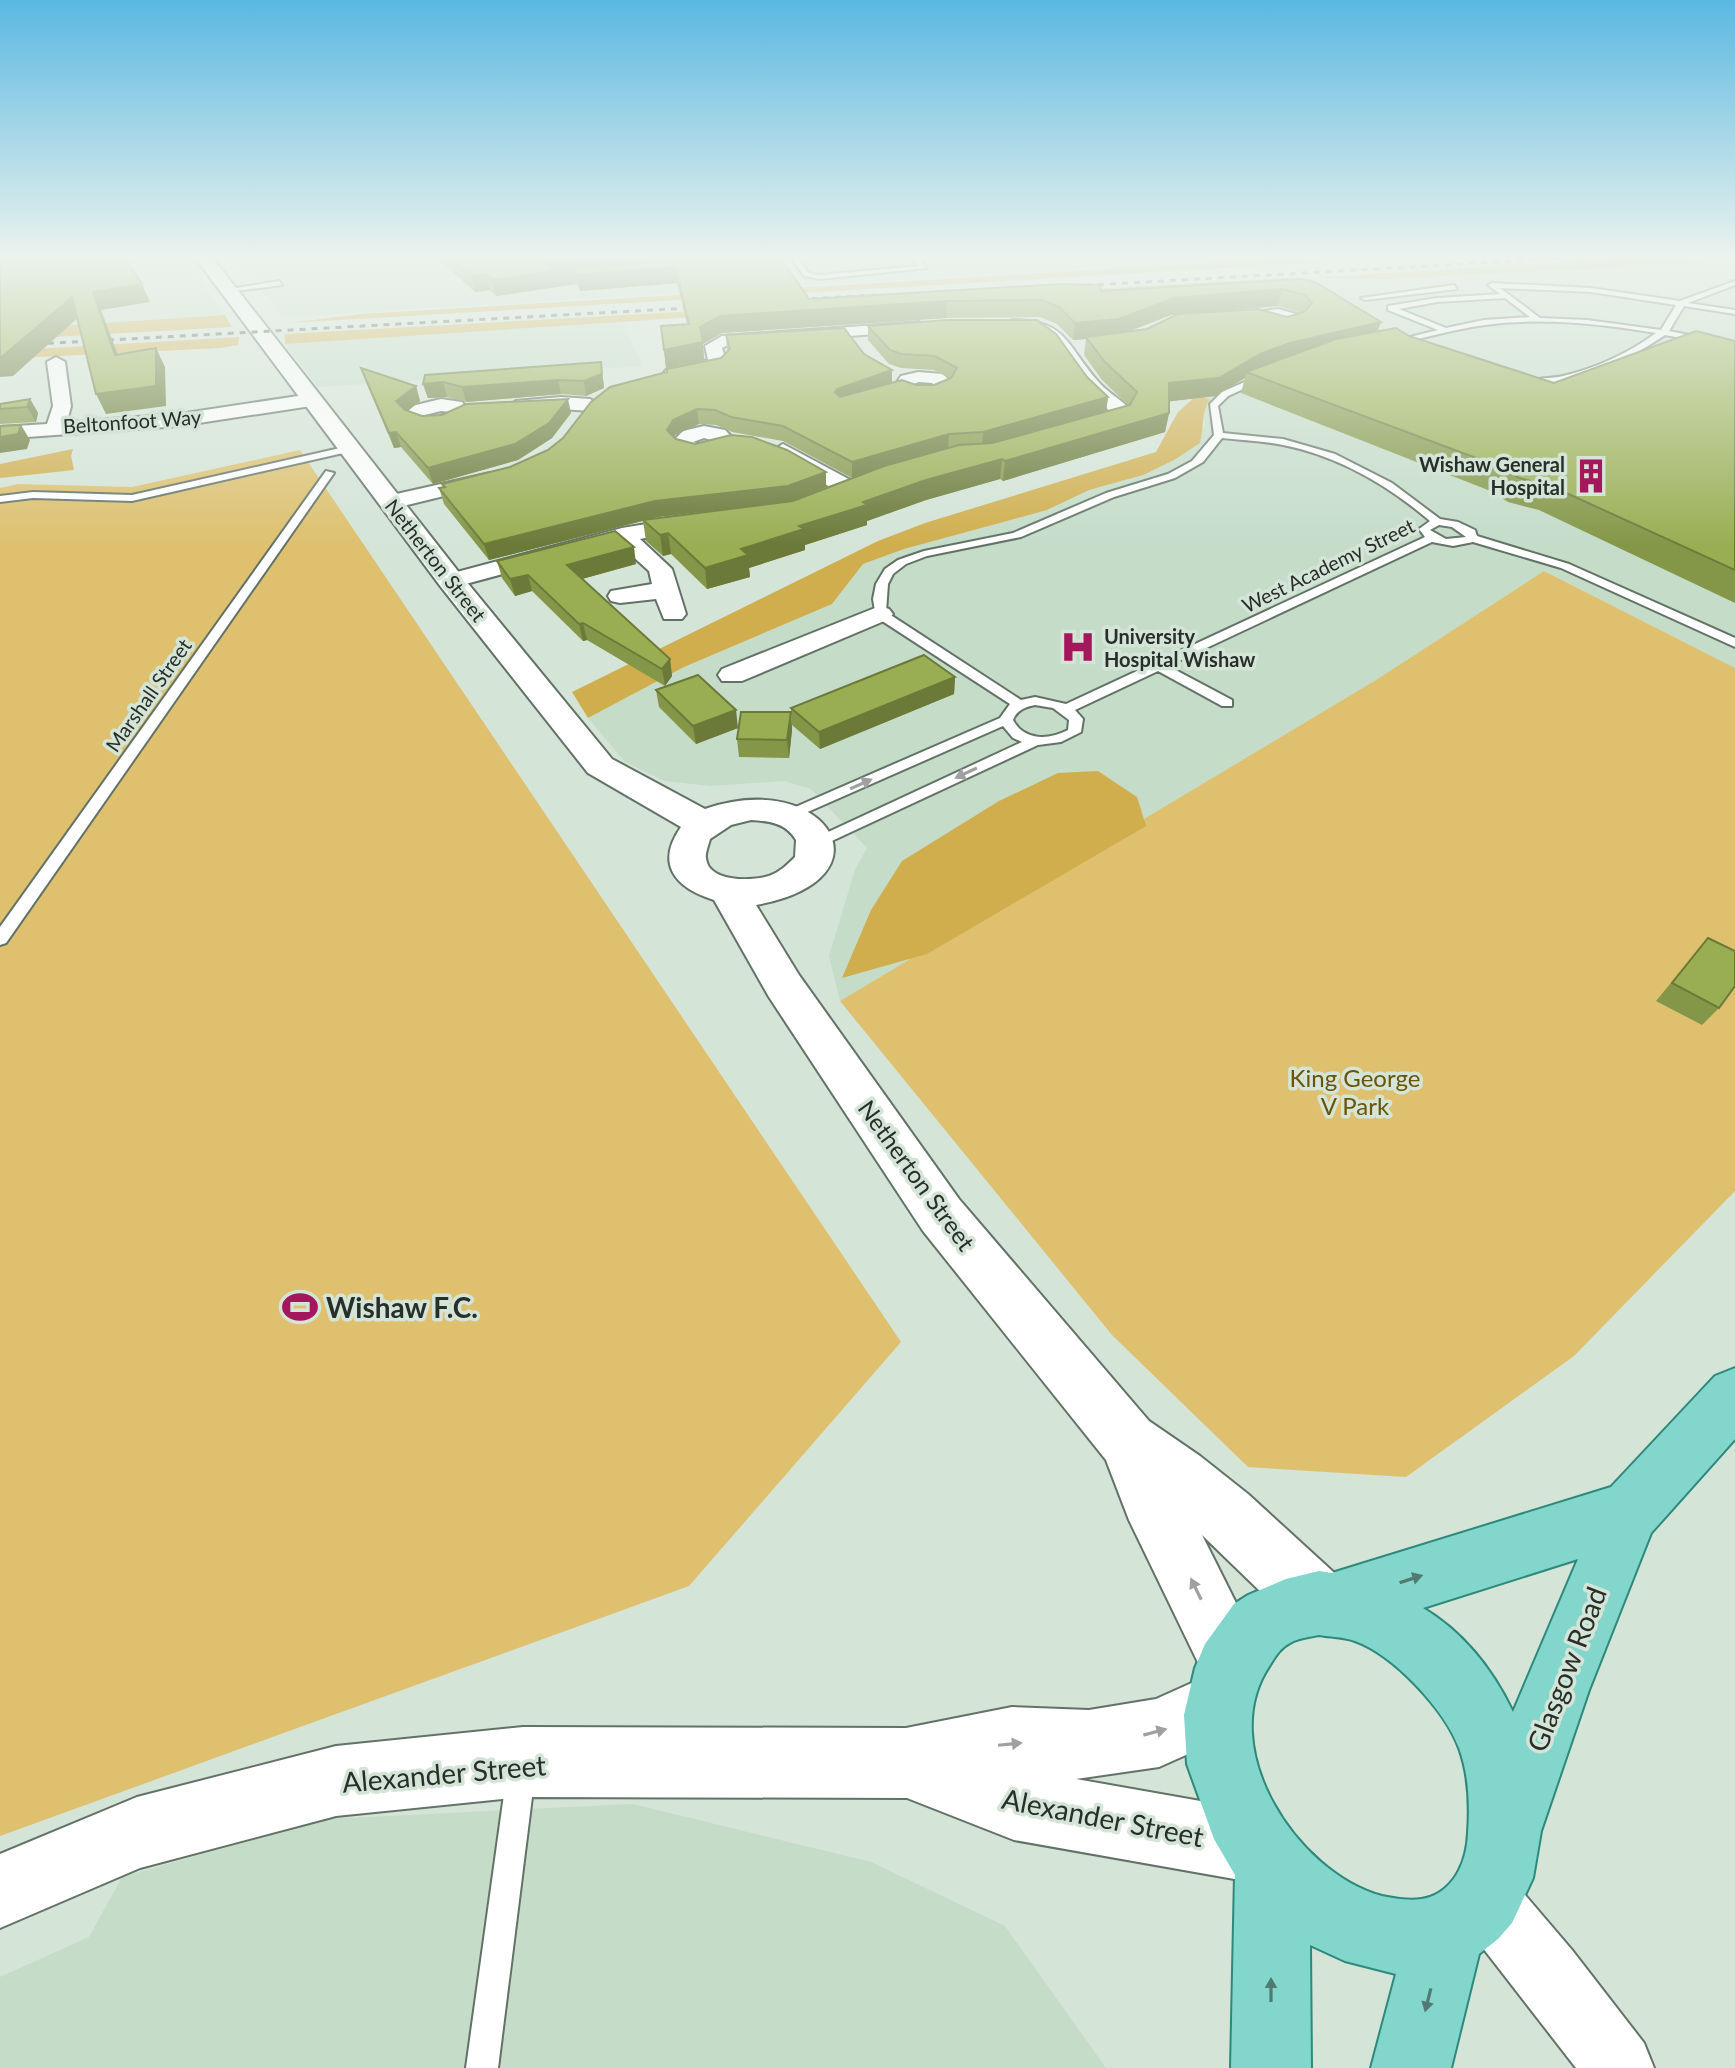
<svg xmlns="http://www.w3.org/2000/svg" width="1735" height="2068" viewBox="0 0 1735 2068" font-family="Lato,sans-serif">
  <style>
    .built { fill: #c5dcc9 }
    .green { fill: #dec06e }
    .forest { fill: #d0ae4d }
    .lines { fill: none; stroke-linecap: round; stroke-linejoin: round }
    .lane-casing { stroke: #637266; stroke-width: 4 }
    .street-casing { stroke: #637266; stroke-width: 4 }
    .secondary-casing { stroke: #637266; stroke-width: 4 }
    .primary-casing { stroke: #2d897c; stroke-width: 4 }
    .lane { fill: #fff; fill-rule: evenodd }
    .street { fill: #fff; fill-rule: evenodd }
    .secondary { fill: #fff; fill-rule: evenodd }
    .primary { fill: #82d6cb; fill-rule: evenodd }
    .rail { stroke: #4f5851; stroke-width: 3; stroke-dasharray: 6 6; stroke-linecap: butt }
    .wall { fill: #849647; fill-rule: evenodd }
    .shaded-wall { fill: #6b7a39 }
    .building { fill: #99ae52; stroke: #6b7a39; stroke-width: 2 }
    .oneway { fill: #9ea19f }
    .oneway2 { fill: #507a72 }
    .labels { text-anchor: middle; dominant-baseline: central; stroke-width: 7; stroke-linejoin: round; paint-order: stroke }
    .far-street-label { font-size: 20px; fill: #282e29; stroke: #d4e4d7 }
    .far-poi-label { font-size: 20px; font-weight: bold; fill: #282e29; stroke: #d4e4d7; text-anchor: end }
    .park-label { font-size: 24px; fill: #6b5406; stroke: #d4e4d7 }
    .street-label { font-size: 24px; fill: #282e29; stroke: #d4e4d7 }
    .near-poi-label { font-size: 28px; font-weight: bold; fill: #282e29; stroke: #d4e4d7; text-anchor: start }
    .near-street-label { font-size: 28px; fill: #282e29; stroke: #d4e4d7 }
  </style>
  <rect width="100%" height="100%" fill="#d4e4d7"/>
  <g class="built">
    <path d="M0 256H182L225 315 0 330Z"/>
    <path d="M236 256H1274L283 317Z"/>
    <path d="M1735 261V293L1729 295 1735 297V668L1544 571 1376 680 840 1001 829 956 855 870 867 848 811 789 784 781 711 786 664 781 625 762 588 718 684 667 832 604 863 564 904 549 1047 510 1089 490 1143 475 1205 426 1204 408 1197 395 1298 353 1310 287 1305 279H1386Z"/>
    <path d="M623 321 642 366 318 387 285 344Z"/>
    <path d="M633 1804 871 1862 1005 1926 1106 2068H0V1977L89 1937 122 1877 326 1819Z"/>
  </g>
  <g class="green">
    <path d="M300 450 901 1342 689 1586 0 1836V488L18 484 132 487Z"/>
    <path d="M1544 571 1735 668V1191L1574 1356 1406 1477 1248 1467 1112 1335 840 1001 1376 680Z"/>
  </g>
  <g class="forest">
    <path d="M1330 256H1432L288 323 362 314Z"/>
    <path d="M1668 256H1735V261L1386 279 1309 278Z"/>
    <path d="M1285 278 1305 279 1310 287 846 307 285 344V334Z"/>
    <path d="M225 315 232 327 0 340V330Z"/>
    <path d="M239 337 238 345 220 348 0 359V351Z"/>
    <path d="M1197 395 1210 399C1201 412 1204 428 1200 443L1174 460 1143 475 1089 490 1047 510 904 549 863 564 832 604 684 667 588 718 572 692 878 541 925 523 1156 452 1178 412Z"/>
    <path d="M73 449 71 456 74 470 0 478V464Z"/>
    <path d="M1098 771 1137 797 1146 826 927 954 842 978 871 910 902 861 999 801 1058 773Z"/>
  </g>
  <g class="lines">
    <g class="lane-casing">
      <g id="lane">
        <path d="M790 256H797L808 273 820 275 919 266 910 256H917L927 268 820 279 804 276Z"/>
        <path d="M279 281 282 285 228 292 224 290Z"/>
        <path d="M1735 281V285L1688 303 1735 310V314L1684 306 1669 331 1735 344V348L1665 335C1638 354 1557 397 1526 382 1536 377 1551 379 1563 376 1596 368 1629 353 1656 333 1601 324 1541 317 1485 325 1453 329 1423 339 1390 345L1386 343 1438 330 1388 310V306L1437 298 1500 294 1488 285 1492 283 1591 288 1680 301ZM1500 288 1591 292 1676 305 1661 330 1587 320 1540 318ZM1505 298 1530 317 1484 320 1446 328 1399 309 1437 302Z"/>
        <path d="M1454 285 1457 289 1365 300 1361 298Z"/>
        <path d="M1265 373 1268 378 1228 396 1218 406 1223 433 1283 439 1335 454 1392 483 1440 519 1458 522 1475 530 1477 536 1569 564 1735 638V647L1561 568 1473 542 1453 546 1432 542 1168 666 1232 700V706H1222L1158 671 1075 710 1083 719 1081 732 1061 742 1038 745 821 846H811V840L1022 742 1013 738 1003 726 794 818H784V812L1000 718 1010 704 876 617 873 599 876 584 885 569 898 560 924 551 1013 533 1106 493 1168 474 1192 461 1214 435 1210 404 1222 392ZM1222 438C1242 440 1263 441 1283 445 1338 456 1388 485 1430 521L1419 529 1425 537 1066 704 1035 697 1021 700 886 612 888 584 893 574 906 564 927 556 1021 537 1114 497 1175 478 1203 462ZM1439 525 1452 527 1466 537 1446 539 1430 530ZM1035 705 1053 708 1069 720 1068 730C1049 740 1024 741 1013 720 1017 710 1025 707 1035 705Z"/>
        <path d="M349 446 354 449 352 451 132 501 33 498 0 502V496L33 492 132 495Z"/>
        <path d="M326 471 334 473 6 943 0 945V927Z"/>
        <path d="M521 1759 531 1763 535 1773 498 2068H466L507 1773 511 1763Z"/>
      </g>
    </g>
    <g class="street-casing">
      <g id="street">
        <path d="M1278 309 1300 315 1305 322C1291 335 1263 333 1250 318L1256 312Z"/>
        <path d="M1012 320C1067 321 1065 343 1096 379 1105 391 1119 398 1130 409L1132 413 1130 417 1090 432H1076L1073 428 1076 424 1112 413 1084 388 1047 337 1029 330 1006 328 1004 325Z"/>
        <path d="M919 322 927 327 925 330 726 346 722 348 727 363 724 367 672 379 663 374 666 370 708 360 705 346 722 336Z"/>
        <path d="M56 357 65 362 71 406 67 422 179 414 311 394 320 400 311 406 179 426 0 439V427L47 424 53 406 47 362Z"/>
        <path d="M918 372 943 374 954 385C940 402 909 402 895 385L901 376ZM919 382 932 383 934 385 925 387 914 384Z"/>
        <path d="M561 397 590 399 599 405 590 411 561 409 516 413 507 407 516 401Z"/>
        <path d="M441 399 462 402 471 414C455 431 420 434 404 416L412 406ZM441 411 450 412 437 417 425 415Z"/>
        <path d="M704 426 725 430 736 441C721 460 687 462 671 443L683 431ZM704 438 714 441 704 445 693 442Z"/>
        <path d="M783 444 856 483 859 488 856 493H840L776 454 773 450Z"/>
        <path d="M490 473 497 475 501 479 497 483 391 509 380 502 383 497Z"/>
        <path d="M695 516 703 518 706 523 703 528 640 539 672 569 686 614 682 619H664L656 599 620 603 611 601 608 596 611 591 652 584 649 571 618 543 451 588 442 586 439 581 442 576 622 528Z"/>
        <path d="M880 606 889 609 893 614 889 619 742 681H722L718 675 722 669Z"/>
        <path d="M1485 1866 1508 1875 1572 1950 1644 2043 1654 2068H1576L1462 1921 1453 1898 1462 1875Z"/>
      </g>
    </g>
    <g class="secondary-casing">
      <path id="secondary" d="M194 256H211L461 575 612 759 705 809C826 767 897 879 756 905L799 975 959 1199 1149 1421 1200 1456 1248 1494 1342 1580 1351 1603 1342 1626 1319 1635 1296 1626 1202 1535 1264 1659 1254 1682 1244 1687 1252 1706 1242 1730 1159 1767 1076 1779 1257 1811 1283 1821 1293 1847 1283 1873 1257 1883 1014 1840 907 1798 523 1797 336 1816 140 1868 0 1928V1854L137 1797 336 1746 523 1727 906 1728 1012 1707 1089 1710 1156 1699 1205 1677 1129 1520 1106 1460 923 1231 769 997 714 900C675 888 655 864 681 827L588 773 441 587ZM751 820C769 821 786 823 796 840L795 857C787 865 780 872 769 876 753 881 708 883 706 858 705 853 709 844 710 839L731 825Z"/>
    </g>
    <g class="primary-casing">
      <path id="primary" d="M1735 1368V1439L1651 1533 1589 1690 1541 1831 1533 1878 1512 1923 1498 1939 1479 1954 1451 2068H1371L1396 1974 1345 1961 1310 1945 1311 2068H1231L1235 1875 1214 1839 1187 1764 1184 1715 1195 1668 1205 1644 1234 1604 1248 1595 1286 1579 1319 1571 1332 1573 1611 1487 1715 1376ZM1578 1559 1513 1712C1493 1670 1463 1632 1423 1608ZM1319 1635C1331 1637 1344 1637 1355 1641 1394 1655 1445 1710 1459 1748 1469 1775 1470 1805 1468 1833 1467 1858 1457 1887 1430 1897 1416 1902 1396 1899 1382 1896 1297 1873 1214 1747 1270 1665 1275 1657 1280 1648 1290 1643 1298 1638 1310 1637 1319 1635Z"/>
    </g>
    <use href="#lane" class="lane"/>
    <use href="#street" class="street"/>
    <use href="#secondary" class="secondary"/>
    <use href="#primary" class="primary"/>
    <g class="rail">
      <path d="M1074 286 1603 256"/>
      <path d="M787 300 879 295"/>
      <path d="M0 346 707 307"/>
    </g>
  </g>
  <g class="wall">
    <path d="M434 256H666L665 261 809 299 1101 291 1301 279 1377 331 1409 336 1554 383 1735 341V603L1539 510 1508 502 1493 492 1241 393 1245 378 1215 396 1169 401V413L1165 432 1003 481 1000 479 926 500 867 521V525L805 545V550L749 568 750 577 707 589 671 554 663 556 646 541 643 521 489 560 444 504 439 488H443L442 484 510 467 548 450 721 358 727 351 726 335 864 354 892 370V383L916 385H934L950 379 934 370 901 368 889 364 868 340V326L1087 377 1108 397 1106 412 1128 405 1102 380 1084 355 1086 339 1073 340 1057 324 1040 317 946 318 722 333 703 344 704 360 666 368 661 326 687 324 677 283 580 291 577 284 496 296 490 290 475 292ZM1278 306 1302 313 1287 317 1201 312ZM1171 315H1177L1147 329 1130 331ZM699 424 716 425 732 432 783 441 852 478 826 487V472L695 444 676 439 674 437 675 435ZM720 510 651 519 657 517Z"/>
    <path d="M601 362 604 388 586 396 561 394 466 402 447 397 428 398 423 384Z"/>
    <path d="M361 368 416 386 420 401 408 411 422 416 571 413 552 438 518 460 433 484 401 447 394 448 366 382Z"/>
    <path d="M30 399 38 413 36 422 0 424V404Z"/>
    <path d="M497 561 636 564 582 579 670 659 672 676 665 686 587 640 583 641 532 591 515 596 502 578Z"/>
    <path d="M955 677 954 694 820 749 792 725 791 708Z"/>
    <path d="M656 690 738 728 696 744 659 707Z"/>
    <path d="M791 712 792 730 789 758 739 757 737 739Z"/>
    <path d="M1708 938 1719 1008 1702 1025 1656 1001Z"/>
  </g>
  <g class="shaded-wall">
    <path d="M553 256H666L664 263 575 270 577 284 496 296 492 280 545 263Z"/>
    <path d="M675 267 677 283 580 291 577 275Z"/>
    <path d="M486 274 490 290 475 292 471 276Z"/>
    <path d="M142 284 150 302 101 310 125 374 115 355 93 292Z"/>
    <path d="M1282 289 1278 306 1171 315 1116 336 1086 337V339L1073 340 1075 323 1174 298Z"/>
    <path d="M72 297 81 315 13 376 0 377V357Z"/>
    <path d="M947 301 946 318 722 333 703 344 704 360 666 368 664 350 720 316Z"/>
    <path d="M1381 322 1375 339 1246 372 1245 378 1215 396 1165 402 1169 383 1290 343Z"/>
    <path d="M156 348 165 367 166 406 106 414 96 394Z"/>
    <path d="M601 362 604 388 586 396 584 381Z"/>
    <path d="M892 370V385L837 403 835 392 837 389Z"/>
    <path d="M558 380 561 394 466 402 462 387Z"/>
    <path d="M443 382 447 397 428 398 423 384Z"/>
    <path d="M416 386 420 401 401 416 396 401Z"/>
    <path d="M1108 397 1106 412 982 447 983 432Z"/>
    <path d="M30 399 38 413 36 422 27 407Z"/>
    <path d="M568 399 571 413 552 438 518 460 433 484 428 468Z"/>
    <path d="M697 409 699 424 675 435 669 445 667 430 673 420Z"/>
    <path d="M1169 413 1165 432 1003 481 1005 461Z"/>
    <path d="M21 425 30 440 27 449 0 453V437Z"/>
    <path d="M396 432 401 447 394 448 389 433Z"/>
    <path d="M949 434 948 449 852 478V462Z"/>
    <path d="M1002 459 1000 479 926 500 867 521V525L805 545V550L749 568 750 577 707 589 705 568 741 549 799 526 926 480Z"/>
    <path d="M826 472V487L789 502 657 517 489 560 484 544 655 501Z"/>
    <path d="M668 533 671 554 663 556 660 535Z"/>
    <path d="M634 547 636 564 571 582 567 565Z"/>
    <path d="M528 575 532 591 515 596 510 579Z"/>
    <path d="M583 623 587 640 583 641 579 624Z"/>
    <path d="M670 659 672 676 665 686 662 669Z"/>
    <path d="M955 677 954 694 820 749 819 732Z"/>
    <path d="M736 710 738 728 696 744 693 726Z"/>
    <path d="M791 712 792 730 789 758 787 740Z"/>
  </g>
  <g class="building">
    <path d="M12 256H124L142 284 93 292 115 355 156 348V386L96 394 72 297 3 356 0 357V263L13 261Z"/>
    <path d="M448 256H553L545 263 555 269 669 261 677 256H779L809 299 1061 284 1100 285 1101 291 1301 279 1315 282 1381 322 1290 343 1260 354 1219 378 1169 383V413L1005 461 1002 459 926 480 863 502 867 505 799 526 804 529 741 549 748 555 705 568 668 533 660 535 643 520 793 501 884 466 959 445 992 443 1130 405 1137 392 1105 362 1086 337 1147 329 1178 314 1258 309 1287 317 1304 312 1312 303 1305 295 1282 289 1174 298 1119 319 1075 323 1059 307 1042 300 947 301 720 316 700 327 703 342 664 350 661 326 689 324 675 267 577 275 575 268 492 280 486 274 471 276Z"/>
    <path d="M947 320H1037L1056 334 1087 377 1108 397 983 432 949 434 852 462 783 426 731 417 715 410 697 409 673 420 667 430 676 439 695 444 731 435 752 437 787 450 826 472 788 486 655 501 484 544 439 488 445 487 442 484 510 467 548 450 563 438 591 402 610 387 667 372V369L721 358 730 349 726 335 844 328 864 354 892 370 837 389 835 392 840 397 902 380 916 385H934L951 378 957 368 935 356 901 354 890 350 868 326Z"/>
    <path d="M1396 328 1409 336 1554 383 1696 331 1735 341V570L1551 486 1519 478 1503 468 1246 372 1336 339Z"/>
    <path d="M601 362 602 374 584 381 558 380 462 387 443 382 423 384 425 375Z"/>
    <path d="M361 368 416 386 396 401 405 410 422 416 442 415 466 404 568 399 549 423 515 444 428 468 396 432 389 433Z"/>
    <path d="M30 399 27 407 0 409V404Z"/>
    <path d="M21 425 18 434 0 437V426Z"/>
    <path d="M615 531 634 547 567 565 670 659 662 669 583 623 579 624 528 575 510 579 497 561Z"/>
    <path d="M924 655 955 677 819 732 791 708Z"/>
    <path d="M698 675 736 710 693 726 656 690Z"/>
    <path d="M741 712H791L787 740 737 739Z"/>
    <path d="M1708 938 1735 951V986L1719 1008 1672 983Z"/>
  </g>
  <defs><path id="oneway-solid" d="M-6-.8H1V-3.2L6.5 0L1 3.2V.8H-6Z" transform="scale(2)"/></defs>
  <g class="oneway">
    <use href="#oneway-solid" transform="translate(966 773) rotate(155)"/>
    <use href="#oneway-solid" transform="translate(861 784) rotate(-24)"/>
    <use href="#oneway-solid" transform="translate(1196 1589) rotate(-116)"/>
    <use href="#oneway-solid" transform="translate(1155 1732) rotate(-15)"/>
    <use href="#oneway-solid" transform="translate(1010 1744) rotate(-6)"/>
  </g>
  <g class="oneway2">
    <use href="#oneway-solid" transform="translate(1411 1579) rotate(-18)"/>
    <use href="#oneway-solid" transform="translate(1271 1990) rotate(-90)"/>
    <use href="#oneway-solid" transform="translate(1428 2000) rotate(104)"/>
  </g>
  <linearGradient id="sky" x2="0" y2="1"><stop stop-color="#5ab8e1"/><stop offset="0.47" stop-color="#ecf3ed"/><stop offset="1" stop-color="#ecf3ed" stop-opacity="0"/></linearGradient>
  <rect width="1735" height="546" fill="url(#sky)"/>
  <defs>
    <g id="building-bare" transform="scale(2.76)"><path d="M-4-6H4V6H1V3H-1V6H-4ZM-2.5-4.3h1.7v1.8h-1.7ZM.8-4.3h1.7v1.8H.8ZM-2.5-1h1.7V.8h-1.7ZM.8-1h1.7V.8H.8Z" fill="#a4175d" stroke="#d4e4d7" stroke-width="2.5" paint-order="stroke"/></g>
    <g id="hospital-bare" transform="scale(2.76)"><path d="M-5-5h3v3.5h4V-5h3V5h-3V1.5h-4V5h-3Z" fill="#a4175d" stroke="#d4e4d7" stroke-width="2.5" paint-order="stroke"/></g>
    <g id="stadium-bare" transform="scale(2.76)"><path d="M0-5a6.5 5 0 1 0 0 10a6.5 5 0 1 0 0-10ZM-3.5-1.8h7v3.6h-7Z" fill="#a4175d" stroke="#d4e4d7" stroke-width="2.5" paint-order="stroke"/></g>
  </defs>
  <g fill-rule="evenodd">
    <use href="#building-bare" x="1591" y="476"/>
    <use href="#hospital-bare" x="1078" y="647"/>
    <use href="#stadium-bare" x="300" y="1307"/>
  </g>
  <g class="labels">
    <g class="far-street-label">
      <text transform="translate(132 421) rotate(-4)">Beltonfoot Way</text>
      <text transform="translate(436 560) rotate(52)">Netherton Street</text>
      <text transform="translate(1328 565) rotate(-26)">West Academy Street</text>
      <text transform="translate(148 695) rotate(-55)">Marshall Street</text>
    </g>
    <g class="far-poi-label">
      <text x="1565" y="464">Wishaw General<tspan x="1565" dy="23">Hospital</tspan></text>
      <text x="1104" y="636" text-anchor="start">University<tspan x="1104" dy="23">Hospital Wishaw</tspan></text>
    </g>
    <g class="park-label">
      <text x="1355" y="1077">King George<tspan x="1355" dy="28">V Park</tspan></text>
    </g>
    <g class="street-label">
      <text transform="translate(917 1175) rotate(54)">Netherton Street</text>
    </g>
    <g class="near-poi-label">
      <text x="326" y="1307">Wishaw F.C.</text>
    </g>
    <g class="near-street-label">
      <text transform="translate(1566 1669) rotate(-69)">Glasgow Road</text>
      <text transform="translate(444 1773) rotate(-5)">Alexander Street</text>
      <text transform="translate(1103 1817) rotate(11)">Alexander Street</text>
    </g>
  </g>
</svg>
